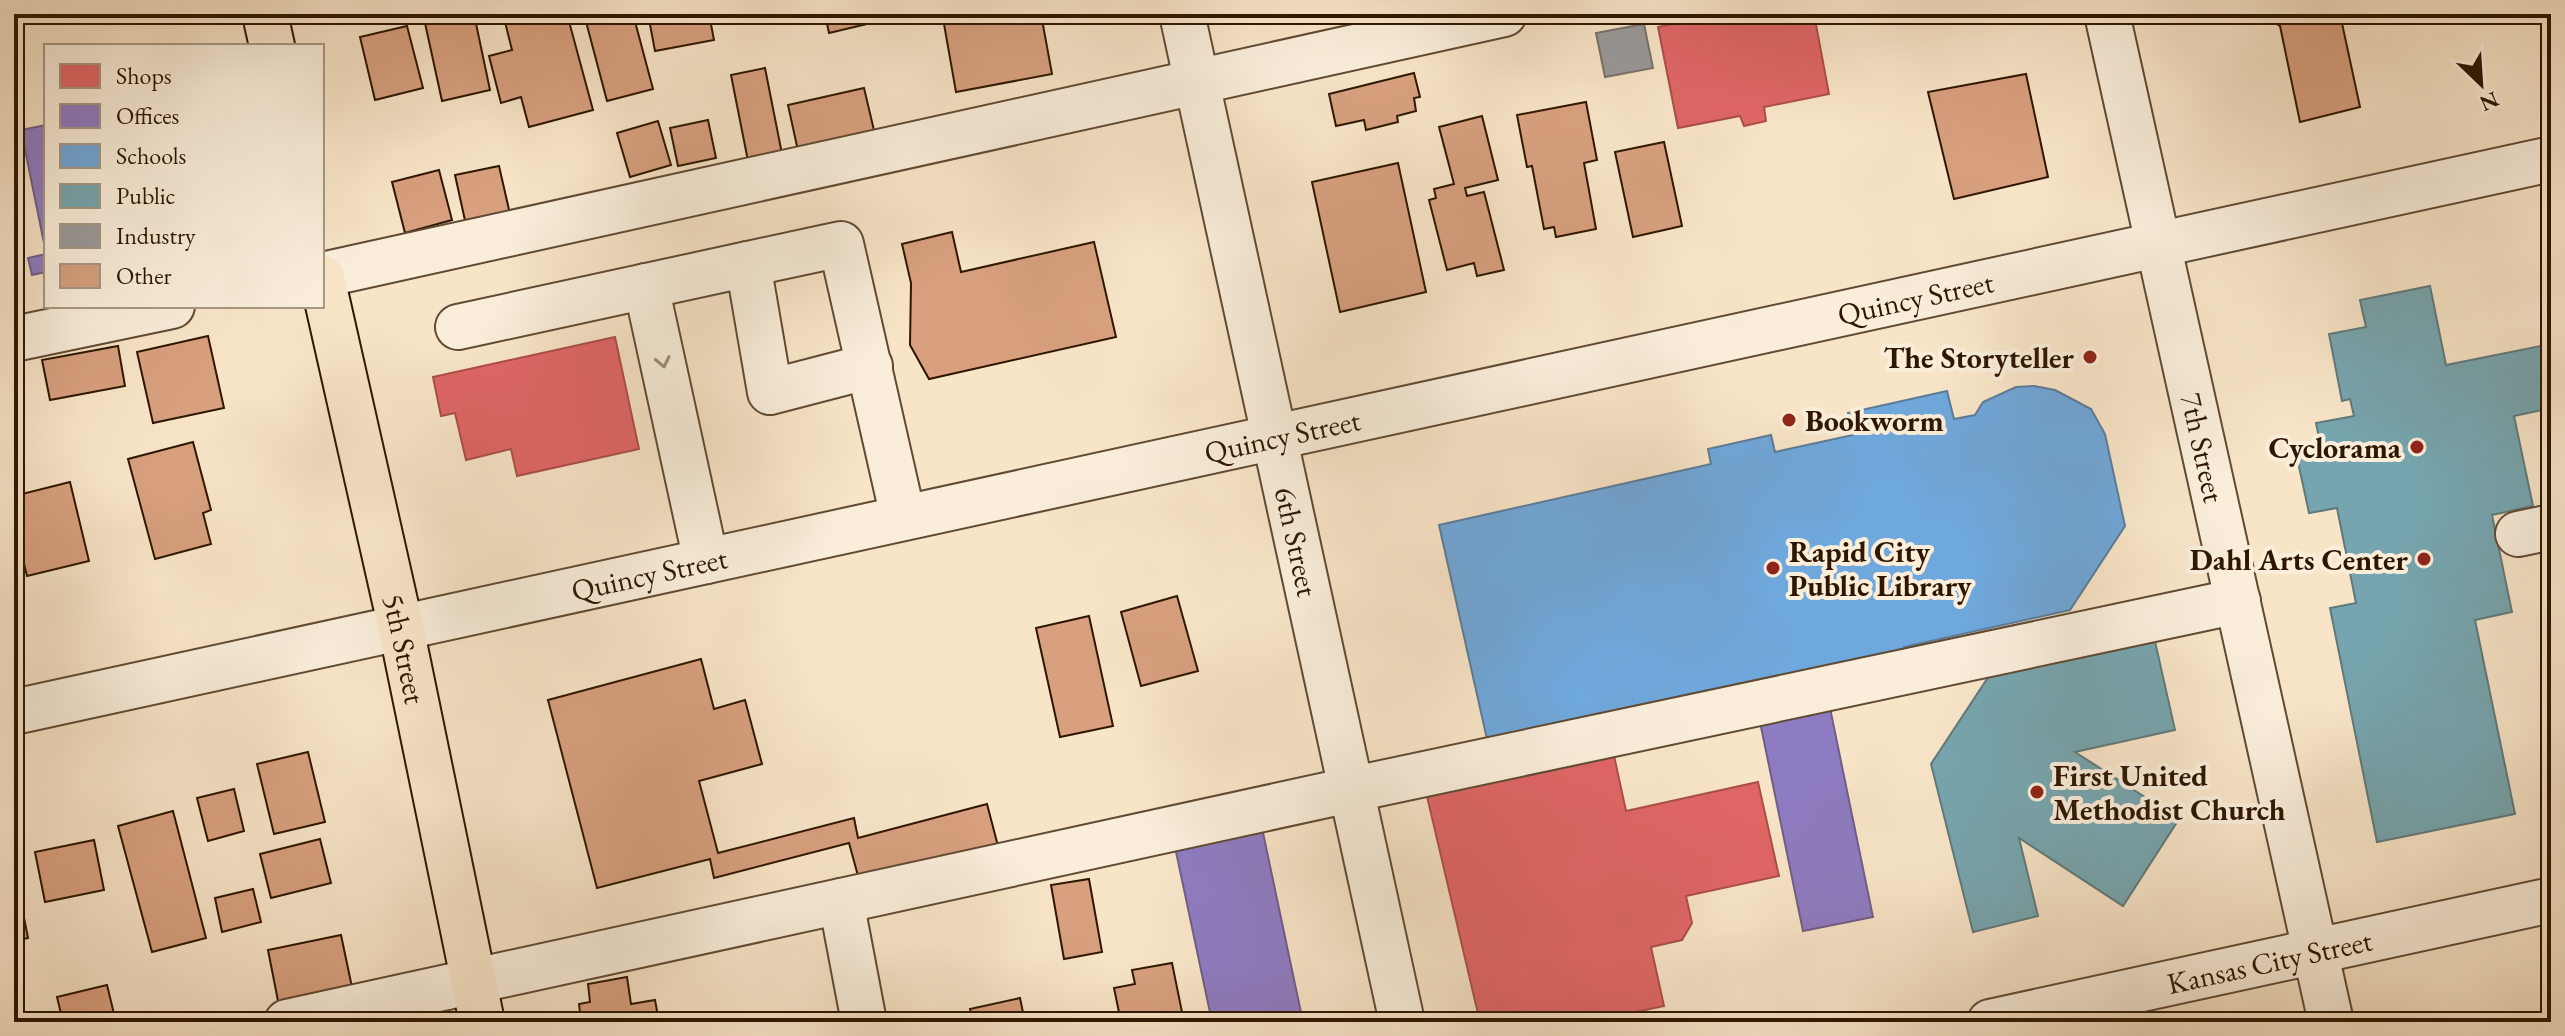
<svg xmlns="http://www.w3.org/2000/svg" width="2565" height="1036" viewBox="0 0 2565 1036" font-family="'EB Garamond',serif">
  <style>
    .shops { fill: #e06666; stroke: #ab4e48; stroke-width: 2 }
    .offices { fill: #8e7cc3; stroke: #715d89; stroke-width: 2 }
    .schools { fill: #6fa8dc; stroke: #5c7c9a; stroke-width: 2 }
    .public { fill: #76a5af; stroke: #607a7b; stroke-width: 2 }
    .industry { fill: #999; stroke: #79726b; stroke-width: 2 }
    .building { fill: #d8a07f; stroke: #2e1601; stroke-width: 2 }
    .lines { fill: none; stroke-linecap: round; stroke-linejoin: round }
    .minor-casing { stroke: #604a33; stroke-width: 48 }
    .major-casing { stroke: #2e1601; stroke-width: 48 }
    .minor { stroke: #faeedb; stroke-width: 44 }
    .major { stroke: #f8e5c8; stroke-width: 44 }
    .oneway { stroke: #9e8d79 }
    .poi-dot { fill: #8f2418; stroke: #faeedb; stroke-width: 3 }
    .labels { text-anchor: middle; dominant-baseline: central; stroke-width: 8; stroke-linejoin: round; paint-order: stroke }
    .street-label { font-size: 30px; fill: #2e1601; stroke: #faeedb }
    .poi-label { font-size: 30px; font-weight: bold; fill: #2e1601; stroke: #faeedb; text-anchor: end }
  </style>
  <rect width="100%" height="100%" fill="#f8e5c8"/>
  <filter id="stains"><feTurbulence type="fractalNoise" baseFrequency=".0025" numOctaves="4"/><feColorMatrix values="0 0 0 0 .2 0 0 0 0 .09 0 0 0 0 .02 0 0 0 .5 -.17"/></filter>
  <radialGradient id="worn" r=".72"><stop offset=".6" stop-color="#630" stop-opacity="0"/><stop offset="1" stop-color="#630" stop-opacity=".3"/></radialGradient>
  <g class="shops">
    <path d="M1721 14H1814L1829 94 1764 107 1766 121 1744 126 1740 116 1678 128 1658 27Z"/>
    <path d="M615 337 639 449 517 476 511 449 466 460 455 413 441 416 433 377Z"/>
    <path d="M1613 751 1626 811 1758 782 1779 876 1686 896 1692 923 1682 940 1651 947 1664 1006 1589 1022H1480L1426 792Z"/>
  </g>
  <g class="offices">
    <path d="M46 125V253L21 130Z"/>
    <path d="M46 254V272L32 275 28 258Z"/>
    <path d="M1830 708 1873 917 1803 931 1760 722Z"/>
    <path d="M1262 828 1303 1022H1212L1175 847Z"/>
  </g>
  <path class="schools" d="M2034 386 2055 390 2091 409 2105 434 2125 526 2070 610 1904 647 1906 654 1489 748 1439 525 1711 464 1708 449 1771 435 1775 452 1853 435 1848 413 1947 391 1954 419 1975 415 1983 402 2016 387Z"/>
  <g class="public">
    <path d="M2430 286 2446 365 2551 344V408L2514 416 2533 506 2492 515 2512 612 2475 620 2515 814 2377 842 2330 608 2356 603 2337 508 2309 513 2295 448 2320 442 2316 423 2354 416 2350 399 2342 401 2329 334 2366 327 2360 300Z"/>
    <path d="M2154 637 2175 730 2075 752 2179 819 2123 906 2019 838 2038 916 1973 932 1931 764 1991 673Z"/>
  </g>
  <path class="industry" d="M1644 24 1653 68 1605 77 1596 33Z"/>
  <g class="building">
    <path d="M465 14H474L490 90 442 101 425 23Z"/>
    <path d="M535 14H567L593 110 529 127 521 97 501 103 489 56 512 50 505 22Z"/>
    <path d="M584 14H633L653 89 607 101Z"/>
    <path d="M648 14H709L714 40 655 51Z"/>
    <path d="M825 14H883L884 20 829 33Z"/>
    <path d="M901 14H940L903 23Z"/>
    <path d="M1000 14H1041L1052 74 956 92 944 24Z"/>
    <path d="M2259 14H2340L2360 107 2300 122 2280 26Z"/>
    <path d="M407 26 423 88 375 100 360 37Z"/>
    <path d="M765 68 783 159 749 166 731 75Z"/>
    <path d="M1414 73 1420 97 1414 98 1416 111 1397 116 1398 122 1366 130 1364 120 1336 126 1329 94Z"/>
    <path d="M2026 74 2048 177 1954 199 1928 92Z"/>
    <path d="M864 88 877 143 800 160 788 105Z"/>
    <path d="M1586 102 1597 160 1584 163 1596 229 1556 237 1554 227 1544 229 1532 166 1527 167 1517 115Z"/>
    <path d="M1482 116 1498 180 1465 188 1467 196 1484 192 1504 270 1477 276 1474 263 1447 270 1429 200 1436 198 1434 189 1454 184 1439 127Z"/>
    <path d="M708 120 716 158 678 166 670 128Z"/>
    <path d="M658 121 671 165 630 177 617 133Z"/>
    <path d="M1664 142 1682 226 1633 237 1615 152Z"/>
    <path d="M1398 163 1426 292 1340 312 1312 182Z"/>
    <path d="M499 166 510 214 466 225 455 175Z"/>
    <path d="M439 170 452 220 405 233 392 182Z"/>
    <path d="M952 232 961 272 1094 242 1116 337 929 379 910 345 911 283 902 244Z"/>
    <path d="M208 336 224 408 153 423 137 352Z"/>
    <path d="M118 346 125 386 50 400 42 360Z"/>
    <path d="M193 442 211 510 203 513 211 544 155 559 128 459Z"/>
    <path d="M70 482 89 561 27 576 14 523V496Z"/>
    <path d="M1177 596 1198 671 1141 686 1121 612Z"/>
    <path d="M1089 616 1113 726 1060 737 1036 628Z"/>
    <path d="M701 659 714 709 745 700 762 764 699 781 718 853 854 818 858 838 987 804 998 846 860 883 849 843 714 878 710 859 597 888 548 700Z"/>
    <path d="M308 752 325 822 274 834 257 764Z"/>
    <path d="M234 789 244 831 208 841 197 798Z"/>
    <path d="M173 811 206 938 152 952 118 826Z"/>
    <path d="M320 839 331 883 271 898 260 854Z"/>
    <path d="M94 840 104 890 45 902 35 852Z"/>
    <path d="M14 867 28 938 14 941Z"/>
    <path d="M1089 879 1102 952 1064 959 1051 885Z"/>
    <path d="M253 889 261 922 222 932 215 898Z"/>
    <path d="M341 935 353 992 279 1006 268 950Z"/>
    <path d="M1172 963 1184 1022H1121L1114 988 1135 984 1132 970Z"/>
    <path d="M627 977 631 1004 655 1000 659 1022H581L579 1004 590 1002 588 984Z"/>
    <path d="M107 985 116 1022H63L57 997Z"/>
    <path d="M1020 998 1025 1022H973L970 1009Z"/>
  </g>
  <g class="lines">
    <g class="minor-casing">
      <g id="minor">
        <path id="s1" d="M1182 14 1402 1022"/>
        <path id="s2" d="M2107 14 2331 1022"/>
        <path d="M748 264 841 244 903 517"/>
        <path d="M322 275 1504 14"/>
        <path d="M646 286 706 561"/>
        <path d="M458 327 748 264 770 392 870 366"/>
        <path d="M14 339 172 306"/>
        <path d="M2518 534 2551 527"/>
        <path id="s3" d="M14 712 2551 159"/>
        <path d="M841 901 864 1022"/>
        <path d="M287 1022 1354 789 2238 601"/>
        <path id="s4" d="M1990 1022 2551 900"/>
      </g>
    </g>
    <g class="major-casing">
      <g id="major">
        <path d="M265 14 272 46"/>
        <path id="s5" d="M322 278 401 628 482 1022"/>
      </g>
    </g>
    <use href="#minor" class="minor"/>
    <use href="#major" class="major"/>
  </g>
  <defs><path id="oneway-chevron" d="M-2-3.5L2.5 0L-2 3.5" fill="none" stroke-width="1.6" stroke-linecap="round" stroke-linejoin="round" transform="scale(2)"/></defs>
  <use class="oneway" href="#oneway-chevron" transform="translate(663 362) rotate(78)"/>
  <g class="poi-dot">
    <circle cx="2090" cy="357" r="8"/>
    <circle cx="1789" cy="420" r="8"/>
    <circle cx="2417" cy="447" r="8"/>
    <circle cx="2424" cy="559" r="8"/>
    <circle cx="1773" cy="568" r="8"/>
    <circle cx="2037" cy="792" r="8"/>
  </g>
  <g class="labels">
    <g class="street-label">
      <text stroke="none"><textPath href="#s3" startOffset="1946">Quincy Street</textPath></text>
      <text stroke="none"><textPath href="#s3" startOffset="1298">Quincy Street</textPath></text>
      <text stroke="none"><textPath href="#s2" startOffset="444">7th Street</textPath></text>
      <text stroke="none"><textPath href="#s1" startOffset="540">6th Street</textPath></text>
      <text stroke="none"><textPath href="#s3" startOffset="650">Quincy Street</textPath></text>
      <text stroke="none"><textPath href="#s5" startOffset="380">5th Street</textPath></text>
      <text stroke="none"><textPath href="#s4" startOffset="286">Kansas City Street</textPath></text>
    </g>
    <g class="poi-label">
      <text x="2074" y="357">The Storyteller</text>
      <text x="1805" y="420" text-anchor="start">Bookworm</text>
      <text x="2401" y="447">Cyclorama</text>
      <text x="1789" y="551" text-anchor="start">Rapid City<tspan x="1789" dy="34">Public Library</tspan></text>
      <text x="2408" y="559">Dahl Arts Center</text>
      <text x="2053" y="775" text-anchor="start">First United<tspan x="2053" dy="34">Methodist Church</tspan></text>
    </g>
  </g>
  <rect width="2565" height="1036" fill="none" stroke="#f8e5c8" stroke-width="48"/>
  <rect x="16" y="16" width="2533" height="1004" fill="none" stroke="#2e1601" stroke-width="4"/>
  <rect x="24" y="24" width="2517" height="988" fill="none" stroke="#2e1601" stroke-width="2"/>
  <rect x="44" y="44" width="280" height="264" fill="#faeedb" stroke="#a89884" stroke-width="2"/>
  <rect x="60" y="64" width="40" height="24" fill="#e06666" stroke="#a89884" stroke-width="2"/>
  <text x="116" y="84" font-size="24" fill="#2e1601">Shops</text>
  <rect x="60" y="104" width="40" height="24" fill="#8e7cc3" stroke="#a89884" stroke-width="2"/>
  <text x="116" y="124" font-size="24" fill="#2e1601">Offices</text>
  <rect x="60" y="144" width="40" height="24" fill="#6fa8dc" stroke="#a89884" stroke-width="2"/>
  <text x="116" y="164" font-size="24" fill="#2e1601">Schools</text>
  <rect x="60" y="184" width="40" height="24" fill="#76a5af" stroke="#a89884" stroke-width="2"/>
  <text x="116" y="204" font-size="24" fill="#2e1601">Public</text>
  <rect x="60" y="224" width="40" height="24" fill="#999999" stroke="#a89884" stroke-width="2"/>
  <text x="116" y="244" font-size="24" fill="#2e1601">Industry</text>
  <rect x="60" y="264" width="40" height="24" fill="#d8a07f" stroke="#a89884" stroke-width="2"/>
  <text x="116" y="284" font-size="24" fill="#2e1601">Other</text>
  <g transform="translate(2481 84) rotate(155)" stroke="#faeedb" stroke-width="6" paint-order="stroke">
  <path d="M0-6L14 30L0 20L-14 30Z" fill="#2e1601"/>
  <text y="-12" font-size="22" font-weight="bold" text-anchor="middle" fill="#2e1601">N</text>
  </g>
  <rect width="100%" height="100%" filter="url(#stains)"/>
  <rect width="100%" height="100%" fill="url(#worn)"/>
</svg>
